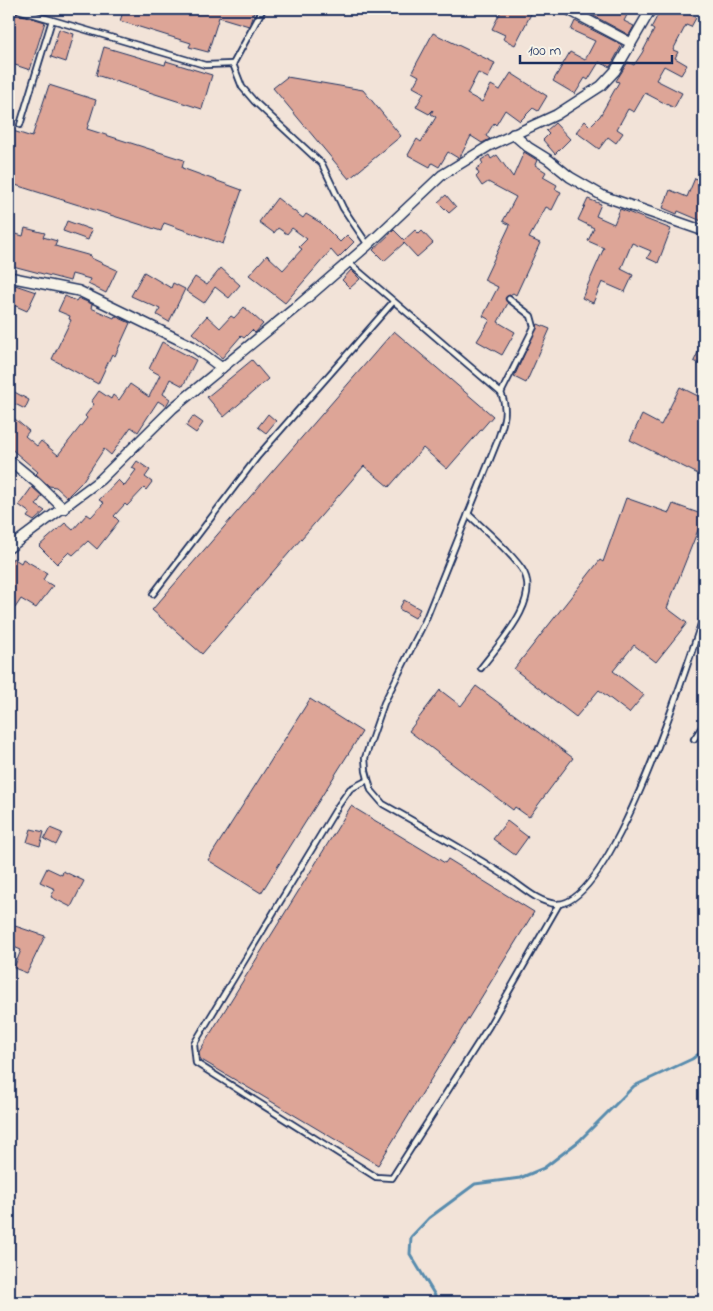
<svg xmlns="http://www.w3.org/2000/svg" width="713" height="1311" viewBox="0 0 713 1311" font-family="'Indie Flower',sans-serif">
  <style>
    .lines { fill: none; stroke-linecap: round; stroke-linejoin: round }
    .stream { stroke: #598cae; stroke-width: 3 }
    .building { fill: #dda597; stroke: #1b2f5e }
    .service-casing { stroke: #1b2f5e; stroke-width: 8 }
    .minor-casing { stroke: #1b2f5e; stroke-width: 12 }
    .service { stroke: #f7f3e8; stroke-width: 4.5 }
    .minor { stroke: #f7f3e8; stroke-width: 9 }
  </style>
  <rect width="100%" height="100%" fill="#f2e3d8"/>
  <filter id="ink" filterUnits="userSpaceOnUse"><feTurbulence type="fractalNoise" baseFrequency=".02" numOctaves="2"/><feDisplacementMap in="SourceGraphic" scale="10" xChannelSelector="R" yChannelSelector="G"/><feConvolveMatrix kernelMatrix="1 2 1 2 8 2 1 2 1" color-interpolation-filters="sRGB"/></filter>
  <g filter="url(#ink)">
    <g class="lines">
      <path class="stream" d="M439 1302 410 1254 411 1237 429 1218 475 1184 520 1178 544 1168 579 1141 634 1086 692 1059 704 1050"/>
    </g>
    <g class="building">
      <path d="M124 9H255L249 26 219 17 208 52 189 47 191 43 120 21Z"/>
      <path d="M502 9H525L532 12 515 45 503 39 505 35 492 29Z"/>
      <path d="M581 9H630L624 21 634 26 629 35Z"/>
      <path d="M661 9H692L689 14 696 18 691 27 686 25 673 50 678 52 675 58 687 65 681 75 664 66 656 80 682 93 674 108 645 93 634 112 628 109 617 129 623 133 616 143 608 137 599 149 576 132 585 121 590 126 600 116 619 82 616 81 628 62 634 65 642 53 654 30 651 28Z"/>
      <path d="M9 11 45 22 30 70 9 63Z"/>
      <path d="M575 21 622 45 610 67 599 62 588 80 585 78 575 94 553 81 570 52 585 60 595 41 571 30Z"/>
      <path d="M59 29 74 34 66 62 51 57Z"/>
      <path d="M433 33 495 63 488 78 478 73 467 94 482 102 491 85 500 90 511 73 547 96 538 111 533 108 520 121 505 110 496 125 494 123 486 136 490 139 482 143 471 136 460 157 458 158 448 152 439 167 432 163 430 167 408 155 417 139 421 142 436 117 431 114 433 110 429 114 416 107 424 93 413 87 419 76 412 72Z"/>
      <path d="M104 47 165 65 166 61 212 75 202 109 96 75Z"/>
      <path d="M287 77 363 90 401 136 349 179 273 88Z"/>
      <path d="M49 85 96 100 87 129 184 160 182 168 242 190 223 244 164 223 161 231 9 183V144L13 131 32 137Z"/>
      <path d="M555 123 570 139 555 154 543 140 549 134 546 131Z"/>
      <path d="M524 152 537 160 535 165 546 172 543 177 557 185 555 189 561 192 552 210 546 207 529 238 540 243 516 295 513 293 505 298 508 303 498 322 515 332 502 355 477 341 490 320 483 316 498 287 484 280 510 225 503 221 516 197 488 182 482 186 476 177 479 174 476 169 483 164 481 160 489 155 491 159 497 155 513 177Z"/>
      <path d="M695 178 704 182V222L678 211 677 214 663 208 670 190 687 197Z"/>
      <path d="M446 195 456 207 449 213 438 202Z"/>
      <path d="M277 198 303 218 306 214 321 223 340 242 347 235 354 242 338 258 331 250 285 303 249 275 267 255 283 270 302 249 299 247 307 239 292 228 287 234 278 228 274 233 259 222Z"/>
      <path d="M588 199 601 204 596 216 614 224 620 209 671 229 658 263 647 258 651 251 632 243 621 269 633 275 625 292 602 282 593 303 582 298 604 248 588 241 594 228 578 220Z"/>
      <path d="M67 221 92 230 88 240 63 231Z"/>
      <path d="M25 228 45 233 43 237 57 241 55 246 91 256V258L117 270 106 293 88 284 90 279 72 274 70 281 9 265V232L23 236Z"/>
      <path d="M394 230 404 240 415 230 419 234 422 231 433 243 417 257 404 243 384 261 373 250Z"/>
      <path d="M221 268 240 285 229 298 215 287 204 303 186 291 195 277 207 285Z"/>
      <path d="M351 270 360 279 350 288 342 280Z"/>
      <path d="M144 272 171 288 173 283 185 289 169 322 157 315 160 309 131 296Z"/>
      <path d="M15 285 36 292 27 311 9 303Z"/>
      <path d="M65 296 76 301 78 298 92 304 91 308 114 318 115 316 130 323 115 356 112 354 98 384 52 359 71 320 69 319 70 316 58 311Z"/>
      <path d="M244 307 263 324 255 333 252 330 244 338 241 336 222 358 192 333 207 316 220 328 231 316 234 318Z"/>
      <path d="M538 324 550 329 526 383 514 377Z"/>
      <path d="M394 331 493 416 447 469 423 448 389 487 364 466 202 654 152 610Z"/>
      <path d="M704 339V366L694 361Z"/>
      <path d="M162 342 196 360 183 386 170 379 163 394 170 399 166 406 158 401 138 432 131 427 111 455 104 449 82 482 67 497 56 487 49 486 36 474 38 472 9 447V414L29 431 25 436 37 446 41 441 58 455 87 418 85 416 94 404 91 402 99 391 111 399 113 395 119 400 130 384 149 397 160 375 149 369Z"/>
      <path d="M252 360 268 379 224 417 207 397Z"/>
      <path d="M680 387 704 399V477L630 440 642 415 661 425Z"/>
      <path d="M9 389 29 400 25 409 9 401Z"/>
      <path d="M268 414 276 421 266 433 258 427Z"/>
      <path d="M193 416 203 423 196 433 186 426Z"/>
      <path d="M137 461 150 470 145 477 152 482 146 490 144 488 127 506 125 504 114 516 119 521 97 549 88 541 73 555 69 552 57 564 39 546 65 523 73 530 87 514 91 517 104 503 99 500 118 480 124 486 136 470 132 468Z"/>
      <path d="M32 487 42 496 36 505 45 511 34 521 27 517 30 513 19 505Z"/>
      <path d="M626 498 669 513 673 504 704 515 667 608 687 623 656 662 634 645 613 671 644 695 629 713 599 690 576 717 514 669 600 560 603 562Z"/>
      <path d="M13 558 21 563 23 559 47 573 43 580 53 586 36 608 21 599 15 608 9 605V566Z"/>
      <path d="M404 600 420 609 415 618 399 609Z"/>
      <path d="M476 686 573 758 529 817 515 807 513 810 409 731 440 690 461 706Z"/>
      <path d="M310 699 362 732 261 893 208 860Z"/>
      <path d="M351 806 445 863 448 859 534 912 378 1165 200 1059 199 1052Z"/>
      <path d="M507 821 528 837 515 855 493 839Z"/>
      <path d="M50 828 62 833 56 845 44 839Z"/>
      <path d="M31 829 44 832 40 846 27 842Z"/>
      <path d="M47 868 62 875 63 871 84 881 71 907 51 897 55 889 40 882Z"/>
      <path d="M9 924 45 936 27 973 14 968 21 950 9 945Z"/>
    </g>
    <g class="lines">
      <g class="service-casing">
        <g id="service">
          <path d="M15 9 205 65 233 64"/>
          <path d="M263 9 233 64 242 87 254 101 322 164 343 208 368 245"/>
          <path d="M20 125 52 20"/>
          <path d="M348 262 501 393C509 411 503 424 497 442L425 621 384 703 365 758 366 771 371 790 383 804C424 827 465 850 504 875 521 885 536 902 556 904 612 908 688 662 704 615"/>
          <path d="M501 393 534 327 531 316 509 299"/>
          <path d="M468 514C486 531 508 549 522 569 543 599 498 645 481 668"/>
          <path d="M153 594 258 456 393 302"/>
          <path d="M694 739 704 724"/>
          <path d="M368 780 350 789 338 806 194 1044 196 1063 376 1177 392 1178 489 1026 559 904"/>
        </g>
      </g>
      <g class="minor-casing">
        <g id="minor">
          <path d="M567 9 631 43"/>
          <path d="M513 134 528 147 549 160 570 177 603 196 704 231"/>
          <path d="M9 277 79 291 192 346 222 368"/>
          <path d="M9 460 37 483 64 509"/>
          <path d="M9 548 100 480 173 408 300 304 368 245 442 175 489 146 556 115 601 86 615 71 651 9"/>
        </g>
      </g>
      <use href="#service" class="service"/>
      <use href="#minor" class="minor"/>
    </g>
  </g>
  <rect width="713" height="1311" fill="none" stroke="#f7f3e8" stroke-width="30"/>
  <rect x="15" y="15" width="683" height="1281" fill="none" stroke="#1b2f5e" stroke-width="2" filter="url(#ink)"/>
  <path d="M520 55v8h152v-8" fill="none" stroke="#1b2f5e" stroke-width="2.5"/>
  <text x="528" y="55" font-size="15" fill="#1b2f5e" stroke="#f7f3e8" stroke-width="4" paint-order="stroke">100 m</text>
</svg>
